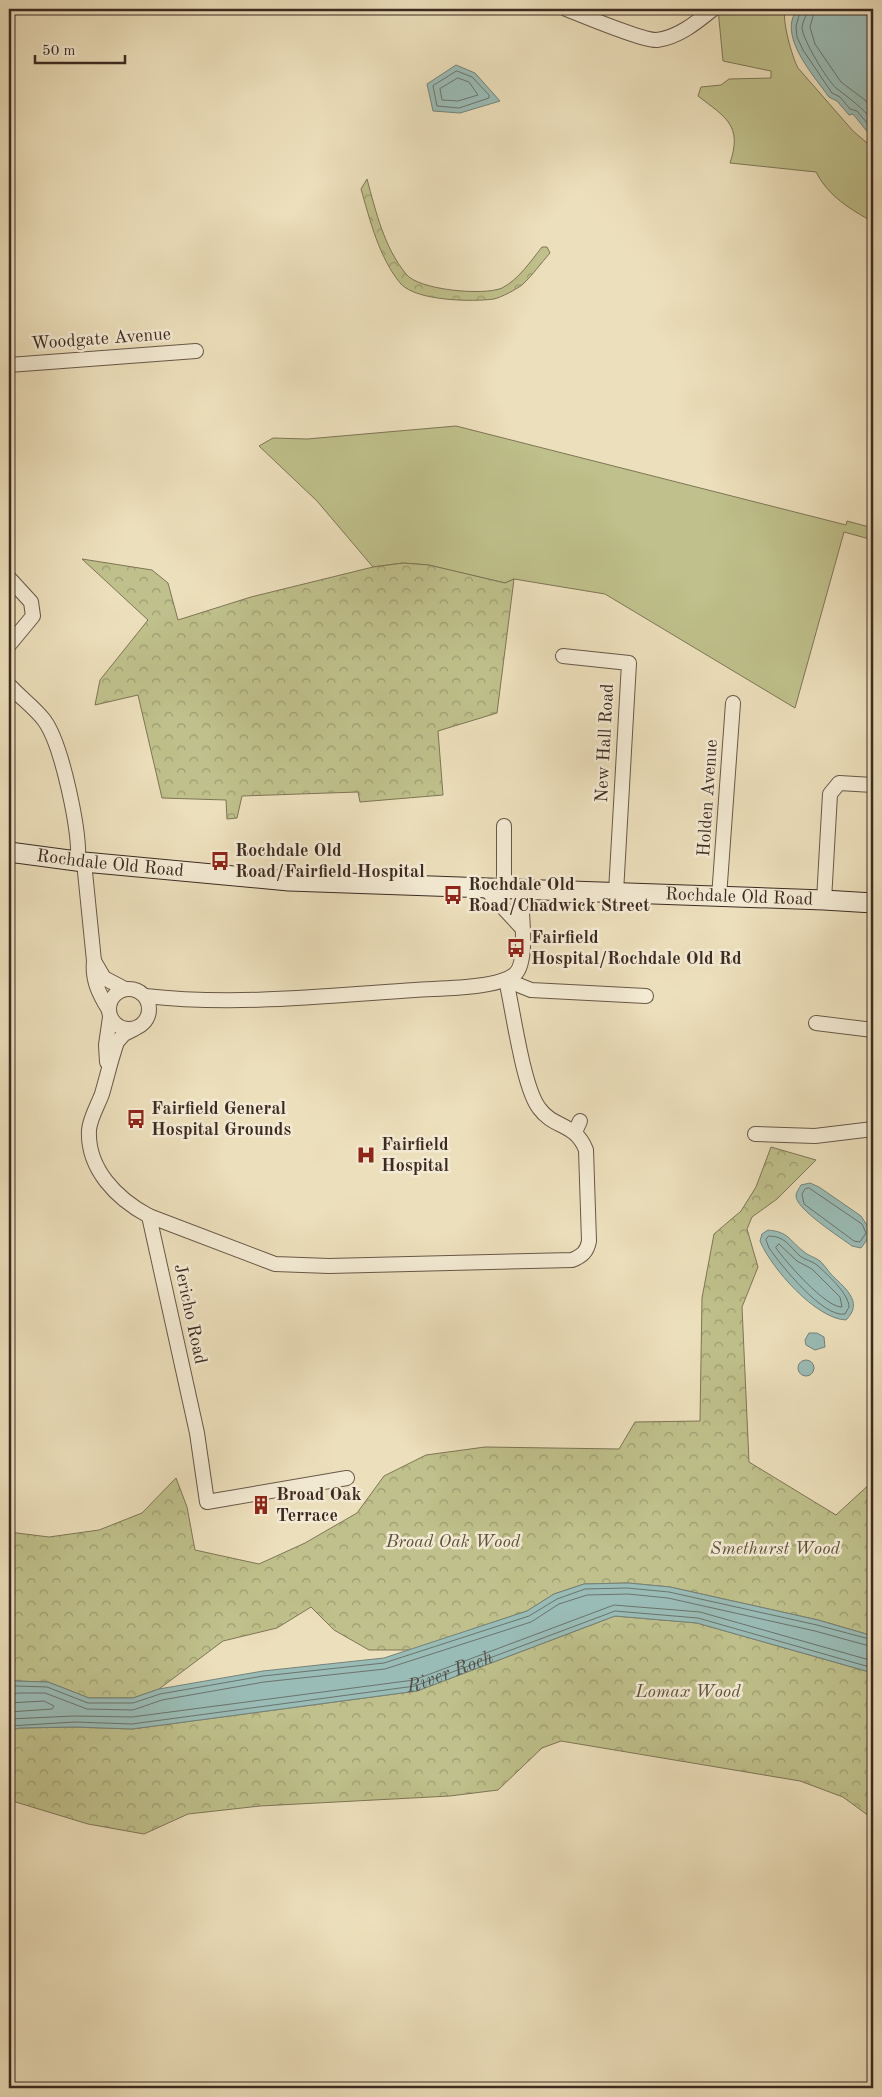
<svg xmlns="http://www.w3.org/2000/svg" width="882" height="2097" viewBox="0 0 882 2097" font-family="'Old Standard TT',serif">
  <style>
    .green { fill: #bfc08b; stroke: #7e7556 }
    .forest { fill: url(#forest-crowns); stroke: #7e7556 }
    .water { fill: #9abcb6; stroke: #74827b }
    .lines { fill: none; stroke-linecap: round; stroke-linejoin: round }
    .shore { stroke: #6b736c; stroke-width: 1 }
    .minor-casing { stroke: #685748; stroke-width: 16 }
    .secondary-casing { stroke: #3c2a22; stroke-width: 21 }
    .minor { stroke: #f3ead3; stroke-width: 14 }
    .secondary { stroke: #f3ead3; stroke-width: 19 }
    .labels { text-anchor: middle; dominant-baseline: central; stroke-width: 5; stroke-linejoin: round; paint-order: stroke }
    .street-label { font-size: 18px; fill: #3c2a22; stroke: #f3ead3 }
    .poi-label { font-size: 18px; font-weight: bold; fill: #3c2a22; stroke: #f3ead3; text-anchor: start }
    .park-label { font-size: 18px; font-style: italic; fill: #5d503c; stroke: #f3ead3 }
    .water-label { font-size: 19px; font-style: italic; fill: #544e47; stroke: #f3ead3 }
  </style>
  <defs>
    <pattern id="forest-crowns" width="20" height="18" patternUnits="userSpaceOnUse" patternTransform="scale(1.25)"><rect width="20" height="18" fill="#bfc08b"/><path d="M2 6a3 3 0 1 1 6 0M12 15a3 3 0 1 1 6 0" fill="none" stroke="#9c9c71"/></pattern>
  </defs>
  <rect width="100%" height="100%" fill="#ecdfbb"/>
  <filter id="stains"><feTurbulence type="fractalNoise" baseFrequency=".004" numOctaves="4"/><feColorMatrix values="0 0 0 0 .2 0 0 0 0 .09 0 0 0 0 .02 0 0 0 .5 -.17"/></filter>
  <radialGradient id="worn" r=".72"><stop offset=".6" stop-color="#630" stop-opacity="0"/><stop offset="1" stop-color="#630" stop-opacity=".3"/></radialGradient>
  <g class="green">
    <path d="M718 9H785C782 21 792 57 798 68L853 131 873 148V222C850 209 828 196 816 172L730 163C743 125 725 117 698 96L701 87 721 85 729 79 771 78V71L723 61Z"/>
    <path d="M456 426 846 525 847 521 873 528V540L844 532 795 708 605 594 514 579 505 583 428 565 403 563 373 567 317 501 259 446 273 438 307 439Z"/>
  </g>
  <g class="forest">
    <path d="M367 179C376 212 384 247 406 274 418 290 484 296 502 288 518 280 531 261 542 247H547L550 253C541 263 532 276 522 285 515 290 502 297 494 299 472 302 417 301 401 284 379 258 370 220 361 189Z"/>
    <path d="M82 559 152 570 168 583 178 620 251 597 373 567 403 563 429 565 505 583 514 579 497 713 438 731 443 795 360 802 358 792 242 796 237 818 227 819 226 800 162 798 138 695 95 705 100 680 148 620Z"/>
    <path d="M771 1147 816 1160 777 1199 752 1217 747 1229 758 1267 742 1307 749 1462 836 1515 873 1481V1636L818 1620 670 1587 628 1583 584 1584 554 1594 527 1611 411 1650H369L334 1630 311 1607 277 1628 223 1641 159 1689 133 1698H89L48 1682 14 1681 9 1685V1532L49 1537 99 1530 142 1513 176 1478 187 1507 195 1550 259 1564 305 1543 357 1513 384 1476 426 1455 485 1447 619 1449 635 1422 700 1421 702 1298 714 1234 741 1211 756 1187Z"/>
    <path d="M615 1616 697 1623 873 1673V1819L843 1797 800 1781 561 1741 542 1748 498 1790 450 1796 260 1806 188 1814 144 1834 88 1824 9 1800V1731L19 1728 75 1727 132 1729 417 1691Z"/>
  </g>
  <g class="water">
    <path d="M798 9H873V135H870L853 114 849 115 837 101 829 97C814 76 776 34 798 9Z"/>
    <path d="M456 65 475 73 500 101 460 113 433 111 427 84Z"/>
    <path d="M810 1183 819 1187 861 1216 872 1233 861 1248 852 1246C840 1237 796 1209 796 1196 796 1192 799 1189 801 1185Z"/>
    <path d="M768 1230C789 1232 789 1240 803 1251 808 1256 815 1257 820 1261 824 1265 827 1269 830 1273 843 1287 865 1301 846 1320 816 1319 771 1268 760 1241L762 1234Z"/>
    <path d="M809 1333H817L824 1337 825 1347 815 1350 806 1345 805 1340Z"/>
    <circle cx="806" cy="1368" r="8"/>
    <path d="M628 1583 670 1587 818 1620 873 1636V1673L697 1623 615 1616 417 1691 132 1729 75 1727 19 1728 9 1731V1685L14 1681 48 1682 89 1698H133L159 1689 263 1671 384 1658 527 1611 554 1594 584 1584Z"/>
  </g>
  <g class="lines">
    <g class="shore">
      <path d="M801 9 796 26 797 37 803 50 832 93 840 97 850 109 857 111 873 130"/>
      <path d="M808 9C807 15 803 20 802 27 802 39 827 80 836 88 850 99 862 107 873 121"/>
      <path d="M815 9 810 27 815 44 841 82 865 100 873 109"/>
      <path d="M457 71 472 77 489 95V98L459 108 437 106 433 86Z"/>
      <path d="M458 78 469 82 478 95 458 101 442 100 440 89Z"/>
      <path d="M809 1188 862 1224 866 1233 860 1242 854 1241 804 1204 802 1194 805 1189Z"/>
      <path d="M769 1236C785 1236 789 1246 800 1256 805 1260 812 1261 817 1265 827 1274 849 1294 849 1307L845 1314C823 1318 781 1265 769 1248L766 1240Z"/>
      <path d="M779 1244 797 1261 812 1269 840 1297 842 1307C826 1308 786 1262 776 1248Z"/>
      <path d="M9 1689 16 1686 47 1687 88 1703H133L160 1694 263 1676 384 1663 529 1616 557 1599 585 1589 627 1588 669 1592 817 1625 873 1640"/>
      <path d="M9 1695 18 1693H45L87 1709 133 1710 162 1700 264 1682 385 1669 531 1622 559 1604 587 1595 628 1594 668 1598 815 1631 873 1647"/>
      <path d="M9 1703 44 1701 54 1706 52 1709 9 1712"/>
      <path d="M9 1719 74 1716 132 1717 414 1680 614 1605 700 1612 873 1661"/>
      <path id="s1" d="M9 1726 75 1722 132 1724 415 1686 615 1611 698 1618 873 1668"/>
    </g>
    <g class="minor-casing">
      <g id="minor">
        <path d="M566 9C582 15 643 41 657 40 679 37 697 22 713 9"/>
        <path d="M9 365 196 351"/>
        <path d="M9 578 31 602 33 616 9 645"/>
        <path d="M563 656 629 663 616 892"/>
        <path d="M11 687C21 698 35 708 44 720 62 744 80 831 78 861"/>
        <path d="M504 826V888"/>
        <path d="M84 862 94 961C92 980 99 994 109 1010"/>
        <path d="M484 887 522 928"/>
        <path d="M719 897 733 703"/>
        <path d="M824 900 830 794 839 783 873 785"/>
        <path d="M94 961 104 978 125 989"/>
        <path d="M506 980 531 990 646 996"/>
        <circle cx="129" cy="1009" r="20"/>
        <path d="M145 996C234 1006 326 996 415 990 439 988 498 989 515 974 529 962 521 907 520 889"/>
        <path d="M816 1023 873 1030"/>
        <path d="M134 1029 124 1034 117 1042C111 1059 107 1077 102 1094 98 1105 90 1118 89 1130 87 1169 117 1199 149 1216L275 1264 329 1266 572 1260C582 1256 587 1252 589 1241L586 1150C575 1122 554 1129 539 1108 523 1087 513 1010 506 980"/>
        <path d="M107 1062 106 1045 110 1017"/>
        <path d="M575 1132 580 1121"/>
        <path d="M755 1134 815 1136 873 1129"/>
        <path d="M149 1216 197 1433 207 1502 347 1478"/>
      </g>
    </g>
    <g class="secondary-casing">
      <g id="secondary">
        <path id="s2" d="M9 852 84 862 289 881 824 900 873 903"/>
      </g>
    </g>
    <use href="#minor" class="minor"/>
    <use href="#secondary" class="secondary"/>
  </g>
  <defs>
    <g id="bus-bare" transform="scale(1.5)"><path d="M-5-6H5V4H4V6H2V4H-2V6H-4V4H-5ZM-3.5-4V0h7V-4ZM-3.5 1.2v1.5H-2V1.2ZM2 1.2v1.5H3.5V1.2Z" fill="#8f2418" stroke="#f3ead3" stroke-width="2.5" paint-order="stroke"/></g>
    <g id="hospital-bare" transform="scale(1.5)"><path d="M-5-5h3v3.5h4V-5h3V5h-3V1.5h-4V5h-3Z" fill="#8f2418" stroke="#f3ead3" stroke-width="2.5" paint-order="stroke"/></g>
    <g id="building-bare" transform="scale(1.5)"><path d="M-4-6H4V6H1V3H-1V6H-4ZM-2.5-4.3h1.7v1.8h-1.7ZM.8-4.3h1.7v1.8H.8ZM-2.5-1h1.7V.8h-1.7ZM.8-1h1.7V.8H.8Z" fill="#8f2418" stroke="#f3ead3" stroke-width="2.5" paint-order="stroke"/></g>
  </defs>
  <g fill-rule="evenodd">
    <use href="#bus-bare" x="220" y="861"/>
    <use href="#bus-bare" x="453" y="895"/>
    <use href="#bus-bare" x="516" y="948"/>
    <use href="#bus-bare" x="136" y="1119"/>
    <use href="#hospital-bare" x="366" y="1155"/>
    <use href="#building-bare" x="261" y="1505"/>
  </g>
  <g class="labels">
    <g class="street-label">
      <text transform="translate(101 339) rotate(-4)">Woodgate Avenue</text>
      <text transform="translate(605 743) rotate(-87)">New Hall Road</text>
      <text transform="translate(708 798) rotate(-86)">Holden Avenue</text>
      <text stroke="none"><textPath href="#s2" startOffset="102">Rochdale Old Road</textPath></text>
      <text stroke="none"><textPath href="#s2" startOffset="732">Rochdale Old Road</textPath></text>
      <text transform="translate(190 1314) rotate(78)">Jericho Road</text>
    </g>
    <g class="poi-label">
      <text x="235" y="851">Rochdale Old<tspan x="235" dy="21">Road/Fairfield Hospital</tspan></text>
      <text x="468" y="885">Rochdale Old<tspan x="468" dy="21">Road/Chadwick Street</tspan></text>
      <text x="531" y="938">Fairfield<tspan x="531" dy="21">Hospital/Rochdale Old Rd</tspan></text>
      <text x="151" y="1109">Fairfield General<tspan x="151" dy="21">Hospital Grounds</tspan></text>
      <text x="381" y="1145">Fairfield<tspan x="381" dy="21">Hospital</tspan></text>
      <text x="276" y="1495">Broad Oak<tspan x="276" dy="21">Terrace</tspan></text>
    </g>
    <g class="park-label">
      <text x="453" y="1542">Broad Oak Wood</text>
      <text x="775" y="1549">Smethurst Wood</text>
      <text x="688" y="1692">Lomax Wood</text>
    </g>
    <g class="water-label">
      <text stroke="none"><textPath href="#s1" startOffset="446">River Roch</textPath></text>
    </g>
  </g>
  <rect width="882" height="2097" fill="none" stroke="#ecdfbb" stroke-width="30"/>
  <rect x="10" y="10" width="862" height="2077" fill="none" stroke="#3c2a22" stroke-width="2.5"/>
  <rect x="15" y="15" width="852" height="2067" fill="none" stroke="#3c2a22"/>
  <path d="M35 55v8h90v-8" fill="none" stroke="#3c2a22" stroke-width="2.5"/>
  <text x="42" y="55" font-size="15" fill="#3c2a22" stroke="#f3ead3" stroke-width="4" paint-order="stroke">50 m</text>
  <rect width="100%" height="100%" filter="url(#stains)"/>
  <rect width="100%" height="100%" fill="url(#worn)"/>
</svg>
